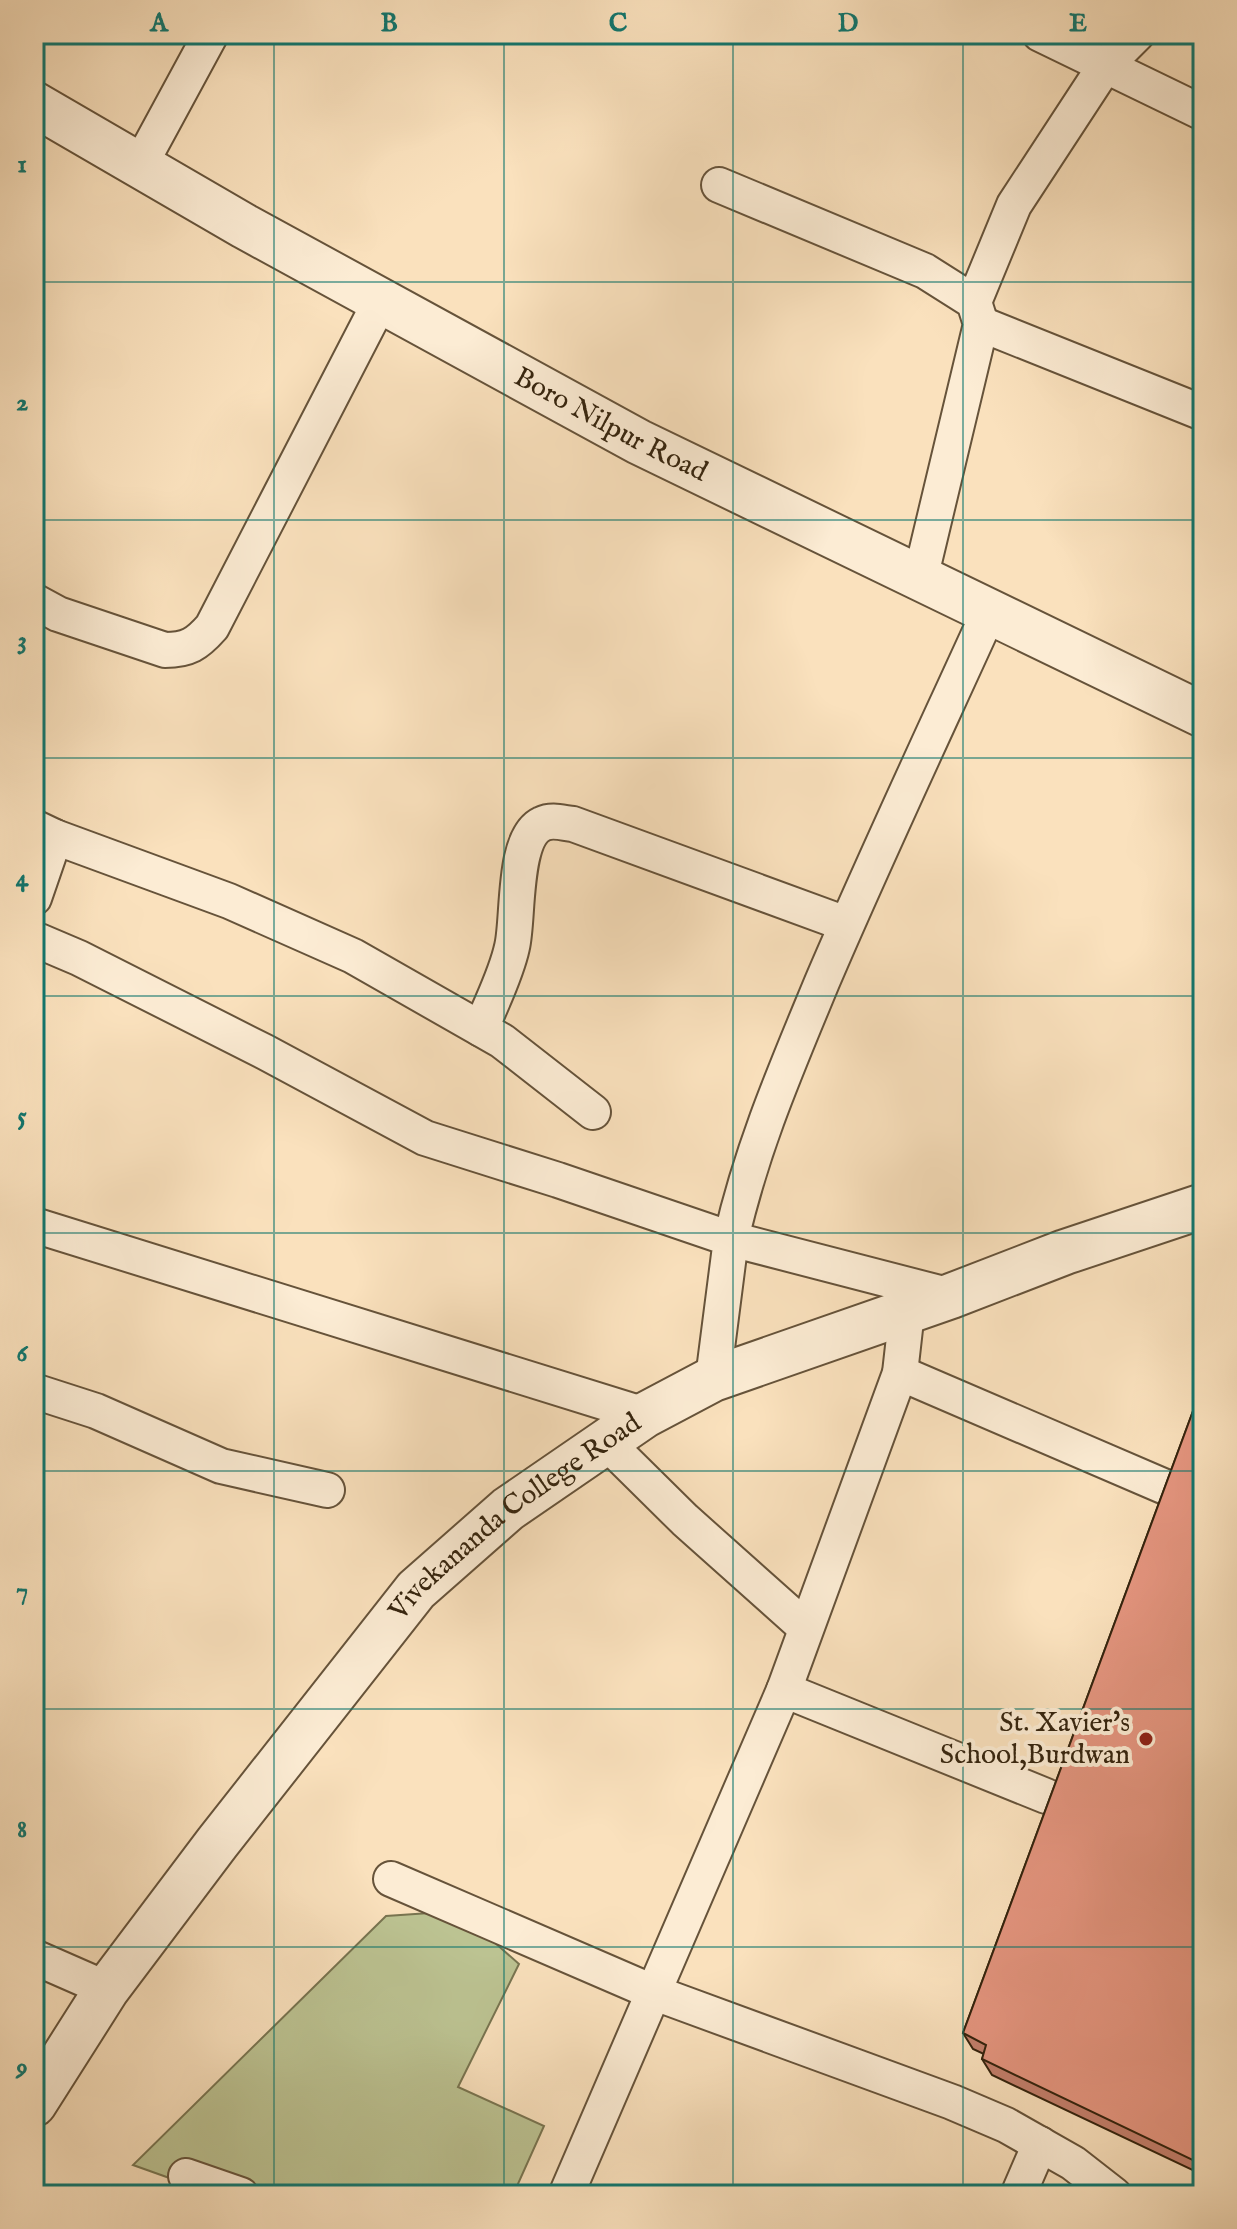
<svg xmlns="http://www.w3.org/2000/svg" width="1237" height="2229" viewBox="0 0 1237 2229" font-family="'IM FELL English',serif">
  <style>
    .green { fill: #bcc392; stroke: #787450; stroke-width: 2 }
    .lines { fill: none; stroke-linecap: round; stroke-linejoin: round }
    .minor-casing { stroke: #66533a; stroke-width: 38 }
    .tertiary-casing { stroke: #66533a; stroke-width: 48 }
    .minor { stroke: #fcecd4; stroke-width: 34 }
    .tertiary { stroke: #fcecd4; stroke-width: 44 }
    .wall { fill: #c4806d; stroke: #35240e; stroke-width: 2 }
    .building { fill: #e4957f; stroke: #35240e; stroke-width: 2 }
    .grid { fill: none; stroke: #0f766e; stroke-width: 2; stroke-opacity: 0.55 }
    .poi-dot { fill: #8f2418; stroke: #fcecd4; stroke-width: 3 }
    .labels { text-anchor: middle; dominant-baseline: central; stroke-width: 8; stroke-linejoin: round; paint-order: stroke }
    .street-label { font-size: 28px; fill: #35240e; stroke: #fcecd4 }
    .poi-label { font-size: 28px; fill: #35240e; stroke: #fcecd4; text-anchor: end }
    .neatline { fill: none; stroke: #0f766e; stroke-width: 3 }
    .grid-label { font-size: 26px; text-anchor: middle; font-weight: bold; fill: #0f766e }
  </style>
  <rect width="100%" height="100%" fill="#fae1bd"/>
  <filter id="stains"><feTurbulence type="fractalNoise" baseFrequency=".0025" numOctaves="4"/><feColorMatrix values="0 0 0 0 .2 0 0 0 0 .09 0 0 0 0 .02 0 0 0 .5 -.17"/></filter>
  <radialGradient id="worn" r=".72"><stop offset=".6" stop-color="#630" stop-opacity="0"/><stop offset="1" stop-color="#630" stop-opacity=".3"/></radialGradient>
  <path class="green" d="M459 1911 519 1964 458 2087 544 2126 513 2195H217L133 2165 386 1916Z"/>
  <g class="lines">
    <g class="minor-casing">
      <g id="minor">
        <path d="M1040 34 1203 113"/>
        <path d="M140 165 211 34"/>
        <path d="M719 185 925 271 974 302 981 324 920 579"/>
        <path d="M974 302 1014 205 1105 66 1137 34"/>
        <path d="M981 324 1203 413"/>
        <path d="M34 601 58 614 165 650C188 650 197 644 212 627L381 300"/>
        <path d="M34 827 55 837 229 901 353 956 502 1041 593 1112"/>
        <path d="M34 898 55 837"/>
        <path d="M34 942 39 941 79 958 265 1052 425 1138 558 1180 731 1239 713 1379"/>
        <path d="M481 1029C491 1003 506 975 512 947 519 919 512 838 542 824 552 819 563 823 573 824L846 924"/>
        <path d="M34 1225 645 1415"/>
        <path d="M951 1296 731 1239C752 1147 786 1069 822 982 875 858 933 735 989 612"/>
        <path d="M900 1373 1163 1486"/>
        <path d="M34 1391 96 1411 221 1466 327 1490"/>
        <path d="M606 1442 685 1520 806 1628"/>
        <path d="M784 1690 1046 1796"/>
        <path d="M391 1879 655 1993 952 2102 1006 2125 1073 2163 1114 2195"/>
        <path d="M34 1957 107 1989"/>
        <path d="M186 2176 241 2195"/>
        <path d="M566 2195 784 1690 900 1373 907 1311"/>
        <path d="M1018 2195 1040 2144"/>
      </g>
    </g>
    <g class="tertiary-casing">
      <g id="tertiary">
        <path id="s1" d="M34 104 244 226 639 442 1203 715"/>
        <path id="s2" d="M34 2104 107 1989 217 1843 416 1590 508 1509 645 1415 713 1379 951 1296 1065 1252 1203 1206"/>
      </g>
    </g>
    <use href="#minor" class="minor"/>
    <use href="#tertiary" class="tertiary"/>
  </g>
  <path class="wall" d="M1203 1384V2175L992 2075 982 2059 984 2054 973 2049 963 2033Z"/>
  <path class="building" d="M1203 1384V2165L982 2059 986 2045 963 2033Z"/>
  <path class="grid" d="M274 34V2195M504 34V2195M733 34V2195M963 34V2195M34 282H1203M34 520H1203M34 758H1203M34 996H1203M34 1233H1203M34 1471H1203M34 1709H1203M34 1947H1203"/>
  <circle class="poi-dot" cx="1146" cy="1739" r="8"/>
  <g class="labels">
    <g class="street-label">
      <text stroke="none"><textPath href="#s1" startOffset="660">Boro Nilpur Road</textPath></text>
      <text stroke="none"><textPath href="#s2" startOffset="764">Vivekananda College Road</textPath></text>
    </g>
    <g class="poi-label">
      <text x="1130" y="1723">St. Xavier's<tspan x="1130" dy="32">School,Burdwan</tspan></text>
    </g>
  </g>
  <rect width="1237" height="2229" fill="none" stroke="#fae1bd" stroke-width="88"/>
  <rect x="44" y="44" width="1149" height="2141" class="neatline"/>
  <g class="grid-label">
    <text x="159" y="31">A</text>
    <text x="389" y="31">B</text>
    <text x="618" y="31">C</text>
    <text x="848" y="31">D</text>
    <text x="1078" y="31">E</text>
    <text x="22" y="172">1</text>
    <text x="22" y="410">2</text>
    <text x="22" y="648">3</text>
    <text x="22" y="886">4</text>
    <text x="22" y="1124">5</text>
    <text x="22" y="1361">6</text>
    <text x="22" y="1599">7</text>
    <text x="22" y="1837">8</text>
    <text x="22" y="2075">9</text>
  </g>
  <rect width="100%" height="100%" filter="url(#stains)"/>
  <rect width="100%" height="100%" fill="url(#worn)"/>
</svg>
